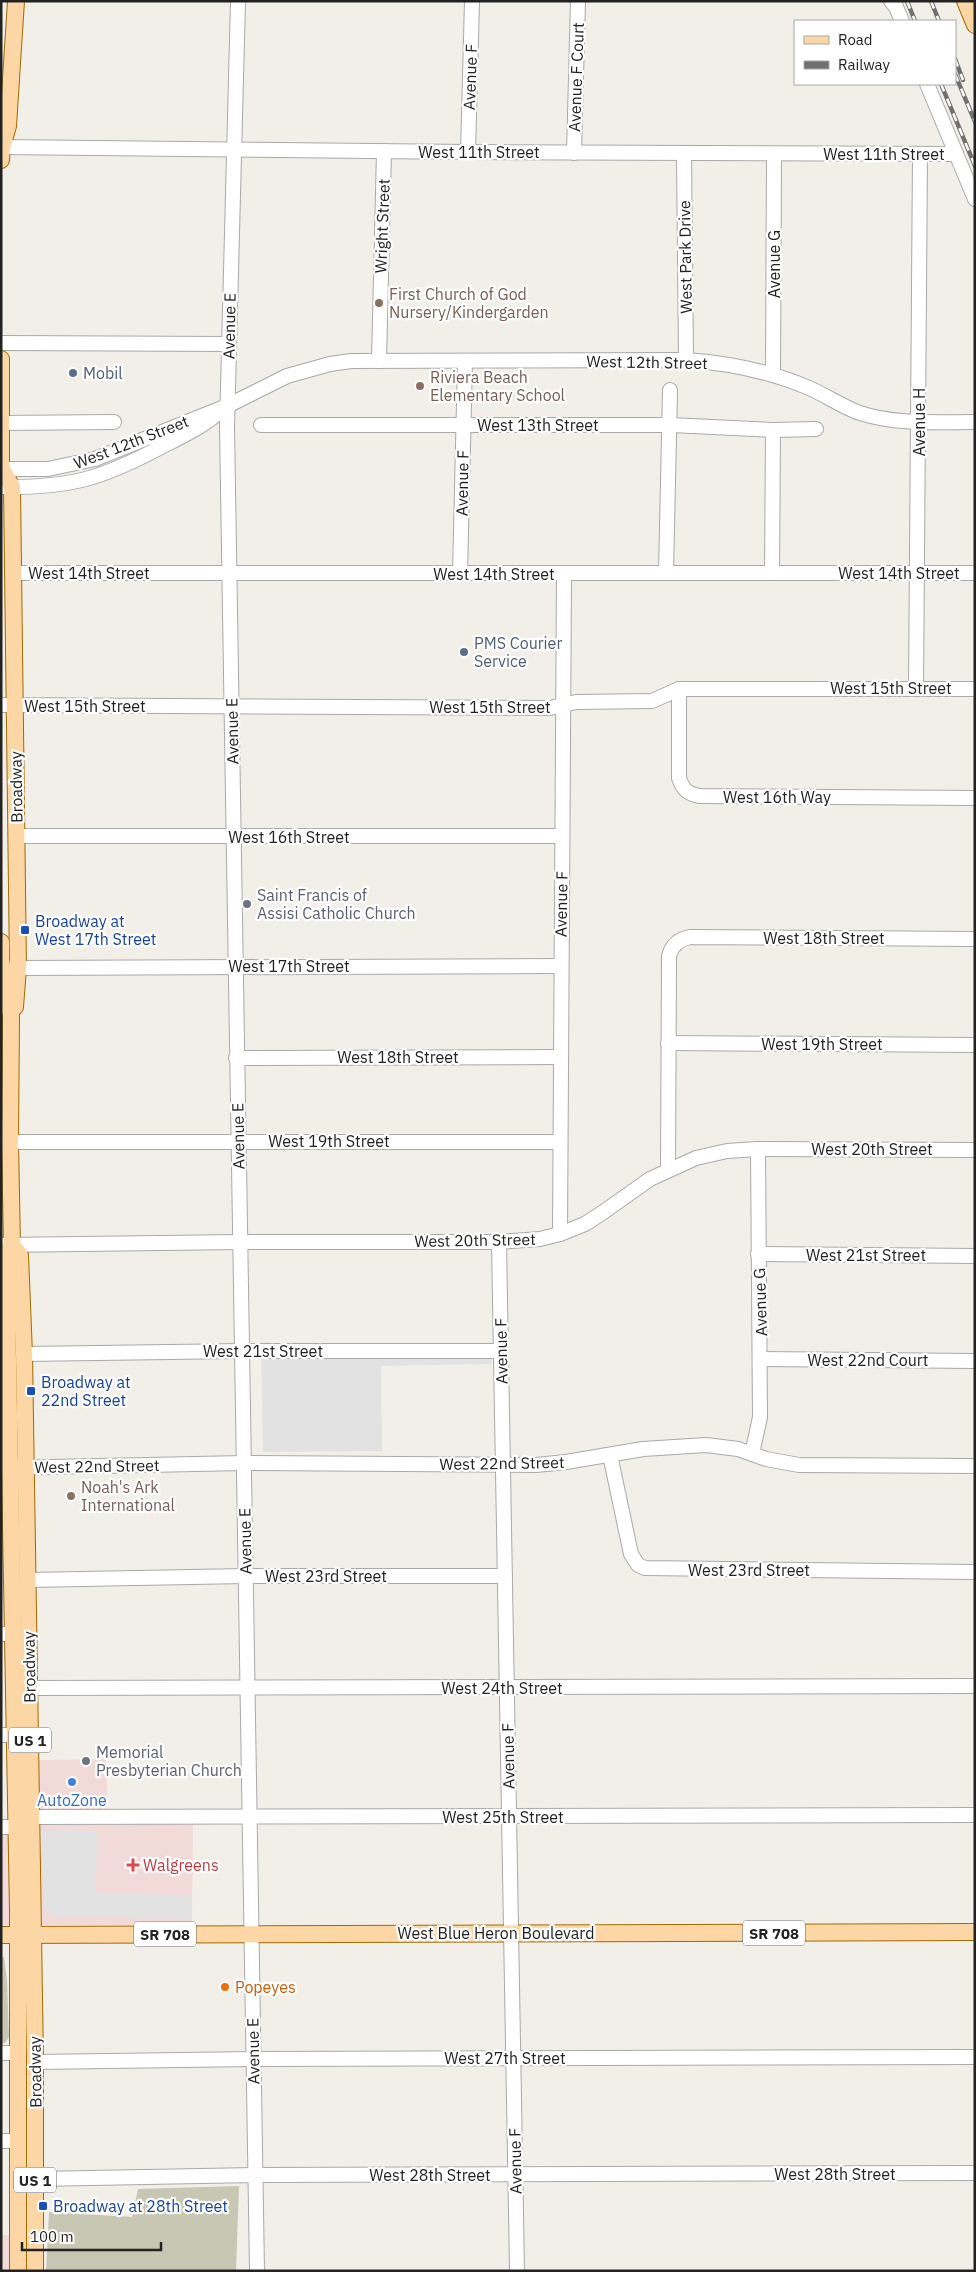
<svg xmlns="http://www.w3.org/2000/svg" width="976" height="2272" viewBox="0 0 976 2272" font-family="'IBM Plex Sans',sans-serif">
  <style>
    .commercial { fill: #f2dad9 }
    .construction { fill: #c7c7b4 }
    .parking { fill: #e2e2e2 }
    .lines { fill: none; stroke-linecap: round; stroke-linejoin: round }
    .minor-casing { stroke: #a9a9a9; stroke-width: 16 }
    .major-casing { stroke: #a06b00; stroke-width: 18 }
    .minor { stroke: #fff; stroke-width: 14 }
    .major { stroke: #fcd6a4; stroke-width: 16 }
    .rail-casing { stroke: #707070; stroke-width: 4.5 }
    .rail { stroke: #fff; stroke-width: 2.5; stroke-dasharray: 8; stroke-linecap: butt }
    .education-dot { fill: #8d6e63; stroke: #fff; stroke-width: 2 }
    .service-dot { fill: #5c6f8a; stroke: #fff; stroke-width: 2 }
    .worship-dot { fill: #6b7280; stroke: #fff; stroke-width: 2 }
    .transit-dot { fill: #1a4fb4; stroke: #fff; stroke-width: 2 }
    .shop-dot { fill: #3f7fe0; stroke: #fff; stroke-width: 2 }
    .health-dot { fill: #e0444e; stroke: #fff; stroke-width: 2 }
    .food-dot { fill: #e8710a; stroke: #fff; stroke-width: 2 }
    .labels { text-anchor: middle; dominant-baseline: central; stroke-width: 4.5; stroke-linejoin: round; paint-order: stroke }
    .shield { fill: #fff; stroke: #646464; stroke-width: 1 }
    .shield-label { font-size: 15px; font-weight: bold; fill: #222 }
    .street-label { font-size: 16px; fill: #222; stroke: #fff }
    .education-label { font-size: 16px; fill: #785e54; stroke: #fff; text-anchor: start }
    .service-label { font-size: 16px; fill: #4e5e75; stroke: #fff; text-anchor: start }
    .worship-label { font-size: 16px; fill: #5b616d; stroke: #fff; text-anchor: start }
    .transit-label { font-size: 16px; fill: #164399; stroke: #fff; text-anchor: start }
    .shop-label { font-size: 16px; fill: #366cbe; stroke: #fff }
    .health-label { font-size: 16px; fill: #be3a42; stroke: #fff; text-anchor: start }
    .food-label { font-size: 16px; fill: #c56008; stroke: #fff; text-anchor: start }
  </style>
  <rect width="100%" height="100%" fill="#f2efe9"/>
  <g class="commercial">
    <path d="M106 1759 108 1824 193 1822 192 1925H1V1832L39 1831 38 1760Z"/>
    <rect x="1" y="2235" width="8" height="36"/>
  </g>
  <g class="construction">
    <path d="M1 1957H4L7 1981 9 2037 5 2043H1Z"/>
    <path d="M239 2186 236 2271H46L49 2212 132 2217 138 2189Z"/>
  </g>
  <g class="parking">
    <path d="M261 1348 492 1349 491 1364 381 1366 382 1451 263 1452Z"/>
    <path d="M42 1830 97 1831 96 1893 192 1895 191 1919 55 1917 44 1908Z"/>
  </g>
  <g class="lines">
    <g class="minor-casing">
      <g id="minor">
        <path d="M238 1 227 427 257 2271"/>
        <path d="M891 1 896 7 902 21"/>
        <path d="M927 84 975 199"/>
        <path d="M1 147 468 152 956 154"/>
        <path d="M468 152 472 1"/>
        <path d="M574 153 578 1"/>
        <path d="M684 153 686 360"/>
        <path d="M1 343 229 344"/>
        <path d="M379 361 384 151"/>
        <path d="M773 375 774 154"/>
        <path d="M1 423 114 422"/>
        <path d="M261 425H671L773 430 816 429"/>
        <path d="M1 469H48L95 459 227 406 287 376 330 364 351 361 686 360C729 363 769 371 809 388 825 395 840 405 857 412 894 425 936 422 975 422"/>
        <path d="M1 487C70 488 101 479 161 447 181 437 200 428 217 414"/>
        <path d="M13 573H975"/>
        <path d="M666 573 670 390"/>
        <path d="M772 573 773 430"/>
        <path d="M460 574 465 361"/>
        <path d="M916 688 920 155"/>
        <path d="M679 689V778C683 790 688 794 700 796L975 798"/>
        <path d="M1 705 550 708 576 702 652 701 679 689H975"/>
        <path d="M16 836H562"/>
        <path d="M18 968 561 966"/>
        <path d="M668 1043 975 1045"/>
        <path d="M236 1058 560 1057"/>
        <path d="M10 1142H559"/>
        <path d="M668 1170 669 956C672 945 679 939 690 937L975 939"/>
        <path d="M560 1234 564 574"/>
        <path d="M499 1242 517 2271"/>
        <path d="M1 1245 240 1242H499L540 1239 560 1234 585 1224 602 1213 650 1179 696 1158 727 1151 758 1149 975 1150"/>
        <path d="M758 1254 975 1256"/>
        <path d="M24 1354 242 1351H501"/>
        <path d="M761 1359 975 1361"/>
        <path d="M752 1454 760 1417 758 1149"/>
        <path d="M610 1455 631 1554 638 1565 645 1568 975 1572"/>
        <path d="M1 1468 244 1463 536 1465 566 1462 643 1449 706 1445 738 1449 766 1459 799 1465 975 1466"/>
        <path d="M28 1580 246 1576H505"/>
        <path d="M1 1634H12"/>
        <path d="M29 1688 975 1686"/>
        <path d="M1 1735H14"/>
        <path d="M32 1817 975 1815"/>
        <path d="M1 1827H16"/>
        <path d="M1 2053H19"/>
        <path d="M35 2062 254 2059 975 2057"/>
        <path d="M1 2141H19"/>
        <path d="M35 2179 256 2175 975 2173"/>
      </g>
    </g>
    <g class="major-casing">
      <g id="major">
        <path d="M965 1 975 25"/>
        <path d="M1 160 2 147 8 126 16 1"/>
        <path d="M1 359V472"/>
        <path d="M2 469 12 487 18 968 15 1007"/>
        <path d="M1 942V960L11 1016 10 1142 12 1245 20 1255 24 1354 35 2062V2271"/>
        <path d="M12 1245 6 1252 18 1911V2271"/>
        <path d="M1 1935 975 1932"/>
      </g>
    </g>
    <use href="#minor" class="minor"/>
    <use href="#major" class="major"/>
    <g class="rail-casing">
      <g id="rail">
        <path d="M907 1 915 21"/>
        <path d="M931 1 939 21"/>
        <path d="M955 59 963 80"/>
        <path d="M955 74 975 122"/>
        <path d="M941 84 975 166"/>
      </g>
    </g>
    <use href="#rail" class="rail"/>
  </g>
  <g class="education-dot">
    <circle cx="379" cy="303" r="5"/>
    <circle cx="420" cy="386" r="5"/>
    <circle cx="71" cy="1496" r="5"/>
  </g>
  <g class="service-dot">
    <circle cx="73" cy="373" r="5"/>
    <circle cx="464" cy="652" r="5"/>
  </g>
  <g class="worship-dot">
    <circle cx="247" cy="904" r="5"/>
    <circle cx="86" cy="1761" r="5"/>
  </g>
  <g class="transit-dot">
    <rect x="20" y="925" width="10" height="10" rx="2.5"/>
    <rect x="26" y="1386" width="10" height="10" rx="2.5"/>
    <rect x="38" y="2201" width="10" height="10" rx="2.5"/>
  </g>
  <circle class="shop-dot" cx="72" cy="1782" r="5"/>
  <path class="health-dot" d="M130.5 1857.5h5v5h5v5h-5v5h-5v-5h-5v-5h5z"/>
  <circle class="food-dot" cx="225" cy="1987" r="5"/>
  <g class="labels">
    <g class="shield">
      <rect x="9" y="1727.5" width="42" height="25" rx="4"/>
      <rect x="743" y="1920.5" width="62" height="25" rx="4"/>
      <rect x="134" y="1921.5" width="62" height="25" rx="4"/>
      <rect x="14" y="2167.5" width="42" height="25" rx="4"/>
    </g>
    <g class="shield-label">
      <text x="30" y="1740">US 1</text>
      <text x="774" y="1933">SR 708</text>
      <text x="165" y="1934">SR 708</text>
      <text x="35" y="2180">US 1</text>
    </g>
    <g class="street-label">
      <text transform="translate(470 77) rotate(-88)">Avenue F</text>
      <text transform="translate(576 77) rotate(-88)">Avenue F Court</text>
      <text x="479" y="152">West 11th Street</text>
      <text x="884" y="154">West 11th Street</text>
      <text transform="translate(382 226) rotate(-88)">Wright Street</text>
      <text transform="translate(685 257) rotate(-91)">West Park Drive</text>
      <text transform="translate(774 264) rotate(-90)">Avenue G</text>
      <text transform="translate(229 326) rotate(-89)">Avenue E</text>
      <text transform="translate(647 362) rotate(1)">West 12th Street</text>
      <text transform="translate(919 422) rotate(-90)">Avenue H</text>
      <text x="538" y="425">West 13th Street</text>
      <text transform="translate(131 442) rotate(-21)">West 12th Street</text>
      <text transform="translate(462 483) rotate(-89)">Avenue F</text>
      <text x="89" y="573">West 14th Street</text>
      <text x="899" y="573">West 14th Street</text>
      <text x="494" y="574">West 14th Street</text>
      <text x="891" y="688">West 15th Street</text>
      <text x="85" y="706">West 15th Street</text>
      <text x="490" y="707">West 15th Street</text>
      <text transform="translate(232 731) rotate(-91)">Avenue E</text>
      <text transform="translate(16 787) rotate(-91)">Broadway</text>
      <text x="777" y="797">West 16th Way</text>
      <text x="289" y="837">West 16th Street</text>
      <text transform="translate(561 904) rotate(-89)">Avenue F</text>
      <text x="824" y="938">West 18th Street</text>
      <text x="289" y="966">West 17th Street</text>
      <text x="822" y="1044">West 19th Street</text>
      <text x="398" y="1057">West 18th Street</text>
      <text transform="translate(238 1136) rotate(-91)">Avenue E</text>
      <text x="329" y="1141">West 19th Street</text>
      <text x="872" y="1149">West 20th Street</text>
      <text transform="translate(475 1240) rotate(-1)">West 20th Street</text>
      <text x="866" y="1255">West 21st Street</text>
      <text transform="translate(760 1302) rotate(-92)">Avenue G</text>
      <text x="263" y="1351">West 21st Street</text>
      <text transform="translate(501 1351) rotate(-91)">Avenue F</text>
      <text x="868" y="1360">West 22nd Court</text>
      <text transform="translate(502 1463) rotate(-1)">West 22nd Street</text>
      <text transform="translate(97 1466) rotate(-1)">West 22nd Street</text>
      <text transform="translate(245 1541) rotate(-91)">Avenue E</text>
      <text x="749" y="1570">West 23rd Street</text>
      <text x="326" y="1576">West 23rd Street</text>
      <text transform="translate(29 1667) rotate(-91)">Broadway</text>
      <text x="502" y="1688">West 24th Street</text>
      <text transform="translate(508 1756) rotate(-91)">Avenue F</text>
      <text x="503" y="1817">West 25th Street</text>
      <text x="496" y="1933">West Blue Heron Boulevard</text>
      <text transform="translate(253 2051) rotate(-91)">Avenue E</text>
      <text x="505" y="2058">West 27th Street</text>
      <text transform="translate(35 2072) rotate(-91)">Broadway</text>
      <text transform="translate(515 2161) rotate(-91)">Avenue F</text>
      <text x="835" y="2174">West 28th Street</text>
      <text x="430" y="2175">West 28th Street</text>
    </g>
    <g class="education-label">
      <text x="389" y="294">First Church of God<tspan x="389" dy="18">Nursery/Kindergarden</tspan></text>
      <text x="430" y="377">Riviera Beach<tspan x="430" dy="18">Elementary School</tspan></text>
      <text x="81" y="1487">Noah's Ark<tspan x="81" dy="18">International</tspan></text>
    </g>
    <g class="service-label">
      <text x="83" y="373">Mobil</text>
      <text x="474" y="643">PMS Courier<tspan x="474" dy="18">Service</tspan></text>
    </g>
    <g class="worship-label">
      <text x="257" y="895">Saint Francis of<tspan x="257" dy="18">Assisi Catholic Church</tspan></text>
      <text x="96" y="1752">Memorial<tspan x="96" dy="18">Presbyterian Church</tspan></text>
    </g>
    <g class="transit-label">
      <text x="35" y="921">Broadway at<tspan x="35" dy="18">West 17th Street</tspan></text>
      <text x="41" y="1382">Broadway at<tspan x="41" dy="18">22nd Street</tspan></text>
      <text x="53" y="2206">Broadway at 28th Street</text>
    </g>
    <g class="shop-label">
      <text x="72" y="1800">AutoZone</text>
    </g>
    <g class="health-label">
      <text x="143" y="1865">Walgreens</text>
    </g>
    <g class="food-label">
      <text x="235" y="1987">Popeyes</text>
    </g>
  </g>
  <rect width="976" height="2272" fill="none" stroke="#222222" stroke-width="5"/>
  <rect x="794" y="20" width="162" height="65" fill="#ffffff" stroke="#a7a7a7"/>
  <rect x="804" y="36" width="25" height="8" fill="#fcd6a4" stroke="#a7a7a7"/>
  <text x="838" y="45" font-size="15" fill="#222222">Road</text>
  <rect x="804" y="61" width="25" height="8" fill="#707070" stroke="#a7a7a7"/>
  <text x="838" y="70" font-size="15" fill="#222222">Railway</text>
  <path d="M22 2242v8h139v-8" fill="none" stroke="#222222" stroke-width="2.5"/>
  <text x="30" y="2242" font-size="15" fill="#222222" stroke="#ffffff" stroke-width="4" paint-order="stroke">100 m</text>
</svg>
